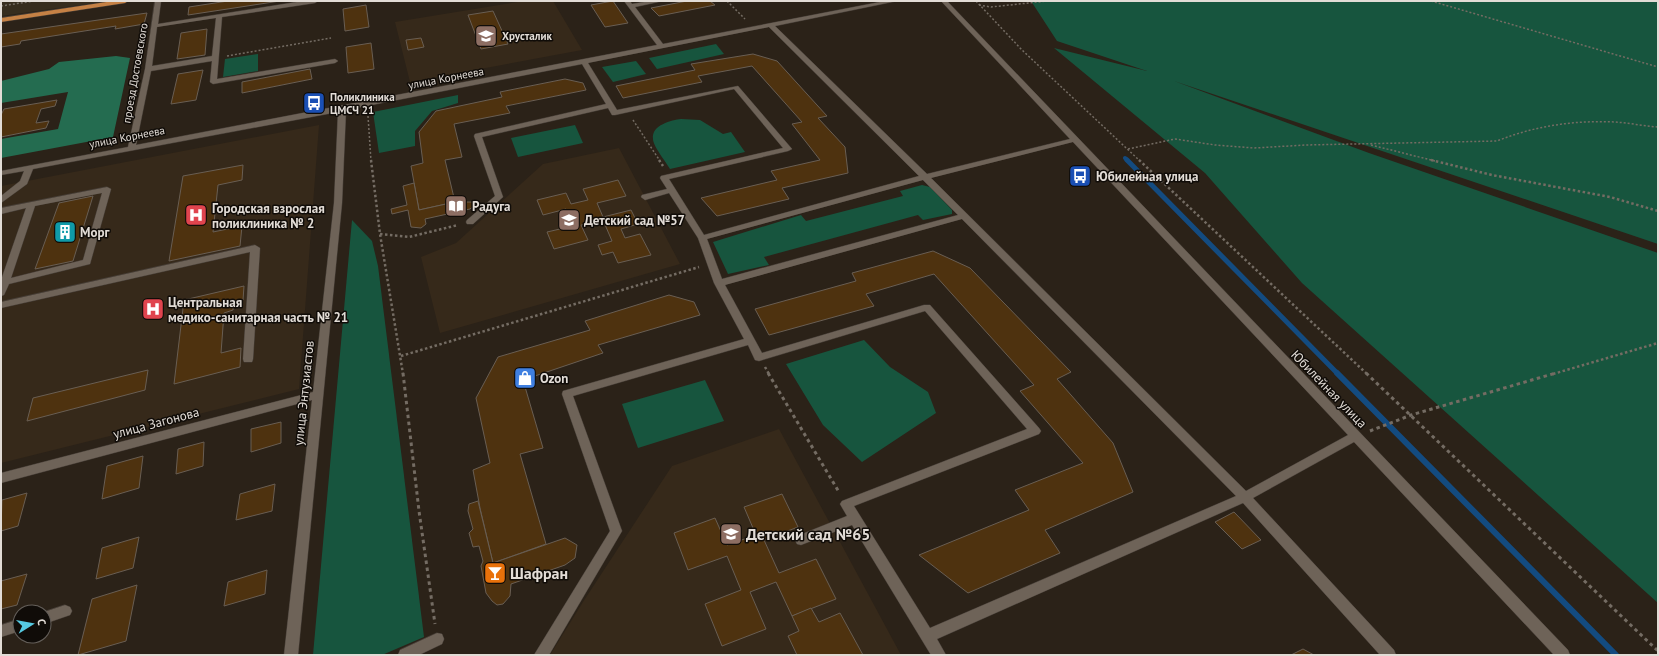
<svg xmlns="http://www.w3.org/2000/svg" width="1659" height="656" viewBox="0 0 1659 656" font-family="'PT Sans',sans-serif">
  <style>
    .commercial { fill: #372d1e }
    .built { fill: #36291a }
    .green { fill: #17553e }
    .forest { fill: #246c50 }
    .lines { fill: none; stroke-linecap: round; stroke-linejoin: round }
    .stream-far2 { stroke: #134b80; stroke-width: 4 }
    .stream-far1 { stroke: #134b80; stroke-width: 5 }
    .stream { stroke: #134b80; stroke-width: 6 }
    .building { fill: #4e320f; stroke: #695e53 }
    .minor-casing { stroke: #453d36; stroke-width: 1 }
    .major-casing { stroke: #453d36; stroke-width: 1 }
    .path-far2 { stroke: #746c63; stroke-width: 1.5; stroke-dasharray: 2 2; stroke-linecap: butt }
    .path-far1 { stroke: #746c63; stroke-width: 2.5; stroke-dasharray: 2.5 2.5; stroke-linecap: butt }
    .path { stroke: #746c63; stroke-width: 3; stroke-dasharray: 3.5 3.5; stroke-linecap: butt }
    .minor { fill: #6e6358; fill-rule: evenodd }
    .major { fill: #c58145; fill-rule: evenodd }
    .labels { text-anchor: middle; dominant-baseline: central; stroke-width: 3; stroke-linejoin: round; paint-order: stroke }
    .far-poi-label { font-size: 11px; font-weight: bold; fill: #e2dcd6; stroke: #100c08; text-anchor: start }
    .far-street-label { font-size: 11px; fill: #e2dcd6; stroke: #100c08 }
    .poi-label { font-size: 13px; font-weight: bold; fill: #e2dcd6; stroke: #100c08; text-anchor: start }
    .street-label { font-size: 13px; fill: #e2dcd6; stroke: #100c08 }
    .near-poi-label { font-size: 16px; font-weight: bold; fill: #e2dcd6; stroke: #100c08; text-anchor: start }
  </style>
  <rect width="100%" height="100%" fill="#2b2218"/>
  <path class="commercial" d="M1 1H109L1 16Z"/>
  <g class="built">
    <path d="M524 1H553L582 50 410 82 395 22Z"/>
    <path d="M319 125 299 389 1 463V186Z"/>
    <path d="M619 148 680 264 440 333 421 257 456 243 543 164Z"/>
    <path d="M779 429 901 655H550L583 602 672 466Z"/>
  </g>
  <g class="green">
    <path d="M1031 1H1658V244L1174 81 1369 153 1658 253V603L1302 283 1205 173 1054 48 1147 71 1057 41Z"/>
    <path d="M716 44 724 54 657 69 649 58Z"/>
    <path d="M258 54V71L223 77 225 59Z"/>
    <path d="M636 61 646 74 613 82 602 67Z"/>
    <path d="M458 95V103L432 111 415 131V146L379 153 373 112Z"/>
    <path d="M681 119 700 120 723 134 731 132 745 152 670 169C666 162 653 146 653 139 651 125 672 120 681 119Z"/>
    <path d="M575 125 583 143 518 157 511 138Z"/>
    <path d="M922 185 930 187 952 210V214L923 220 918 215 764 257 769 265 728 274 713 242 801 215 806 221 903 196 900 191Z"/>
    <path d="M352 220 372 241 378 266 424 637 382 655H313Z"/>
    <path d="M864 340 890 367 928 392 936 413 862 462 823 425 786 364Z"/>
    <path d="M705 380 724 421 638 448 622 404Z"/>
  </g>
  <path class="forest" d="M116 56 130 58 113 137 1 158V139L58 129 68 92 1 103V81L49 69 59 62Z"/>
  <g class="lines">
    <path class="stream-far2" d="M1125 158 1128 161"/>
    <path class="stream-far1" d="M1127 160 1338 374"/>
    <path class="stream" d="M1337 373 1616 655"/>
  </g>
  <g class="building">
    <path d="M228 1H280L188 15 189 7Z"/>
    <path d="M613 1 628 23 605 27 591 5Z"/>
    <path d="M687 1H710L715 5 659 16 651 8Z"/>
    <path d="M366 5 369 27 345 31 343 9Z"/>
    <path d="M493 11 508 44 481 49 468 15Z"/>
    <path d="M147 13 144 24 115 29 116 26 21 41 20 44 1 47V34Z"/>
    <path d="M207 29 205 55 177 59 181 33Z"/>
    <path d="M421 38 424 47 408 50 406 40Z"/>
    <path d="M371 43 374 69 348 73 346 47Z"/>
    <path d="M753 54 777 61 827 116 818 118 845 147 848 173 782 188 789 199 717 216 701 198 777 180 771 171 820 160 792 124 802 122 752 66 698 76 702 82 623 98 616 86 695 70 691 64Z"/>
    <path d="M310 69 312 79 242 93V82Z"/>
    <path d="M203 70 196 100 171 104 178 74Z"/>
    <path d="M565 79 583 83 586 90 506 106 510 113 454 124 462 157 445 160 455 202 419 210 411 166 423 163 419 132 436 111 502 97 500 92Z"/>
    <path d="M57 100 55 106 41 109 36 123 49 121 46 128 1 137V115L4 109Z"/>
    <path d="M243 165 242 180 218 185 213 232 242 226 240 246 169 261 183 176Z"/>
    <path d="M618 180 626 196 597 203 603 217 631 210 638 224 621 229 625 238 640 234 651 255 618 263 613 252 602 255 598 245 612 241 603 220 581 225 588 240 554 249 547 232 573 226 566 209 543 215 537 200 566 193 571 204 588 200 583 189Z"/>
    <path d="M414 183 419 210 455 202H472L474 204V206L470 209 425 219 426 224 421 228 411 227 408 210 392 214 391 209 407 205 403 186Z"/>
    <path d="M93 196 73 261 35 269 59 203Z"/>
    <path d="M933 251 970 268 1071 372 1057 379 1113 443 1133 492 1045 530 1060 553 968 593 919 555 1029 510 1015 490 1083 463 1020 391 1034 385 934 274 866 294 874 306 769 335 755 309 856 281 852 273Z"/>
    <path d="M244 286 243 300 234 302 233 310 224 313 221 353 241 348 240 367 174 384 184 300Z"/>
    <path d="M669 295 694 302 700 315 598 345 603 353 523 380 543 448 520 454 546 544 493 563 480 508 473 470 490 463 476 398 498 357 590 330 585 321Z"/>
    <path d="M148 370 145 390 27 421 33 398Z"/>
    <path d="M281 422V443L251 452V429Z"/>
    <path d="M204 442 203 466 176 474 178 449Z"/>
    <path d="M143 456 139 488 102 499 107 466Z"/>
    <path d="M275 484 272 511 236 520 240 494Z"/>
    <path d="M27 493 18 526 1 531 2 500Z"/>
    <path d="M782 494 798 527 764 540 779 573 816 559 836 599 792 616 776 582 750 592 766 629 722 646 705 604 741 590 727 556 688 570 674 533 715 518 727 545 756 535 744 507Z"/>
    <path d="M478 501 493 563 565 538 577 545 575 558 565 565 511 584 510 596 503 604 497 605 492 601 486 593 481 566 483 561 479 546 473 547 469 533 473 529 468 511 469 504Z"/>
    <path d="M1234 512 1261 540 1242 549 1215 522Z"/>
    <path d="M139 537 133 568 96 579 102 548Z"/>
    <path d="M267 570 265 594 224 606 228 582Z"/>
    <path d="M27 574 17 605 1 609V581Z"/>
    <path d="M137 585 126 641 78 655 92 599Z"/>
    <path d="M811 608 819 622 840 613 863 655H797L788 636 799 631 792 616Z"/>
    <path d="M1303 649 1314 655H1291Z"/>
  </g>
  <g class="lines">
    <g class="minor-casing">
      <g id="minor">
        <path d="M155 1H161L158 24 303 1H318L315 3 222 17 217 79 335 59 338 61 335 63 213 84 210 82 212 61 151 71 136 145 657 45 624 1H630L632 4 650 1H663L635 7 663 44 885 1H897L775 26 927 174 1070 139 941 1H947L1568 650 1570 655H1554L1354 442 1253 498 1394 650 1396 655H1380L1243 503 937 639 946 655H931L852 525 801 545 797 544 795 540 797 536 847 516 840 504 842 501 1027 429 925 311 759 361 755 360 748 345 573 396 622 531 549 655H534L610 531 562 394 563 391 744 339 714 283 698 238 669 193 645 200 641 197 642 195 667 189 660 178 661 176 783 148 734 89 615 115H612L608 108 482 137 503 197 473 224H467L466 222 467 220 495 196 474 136 475 134 606 104 582 64 346 110 342 203 298 655H284L312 400 1 483V473L313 392 334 203 338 112 33 169 27 184 1 203V196L20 181 24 171 1 175V171L128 147 145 69ZM216 18 212 56 152 66 157 27ZM769 27 919 176 704 235 669 179 788 151 792 149 738 86 617 110 588 63ZM1073 142 1348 435 1246 491 931 178ZM923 180 958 215 722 279 707 239ZM962 219 1236 496 930 628 854 506 1039 434 1041 431 1039 428 930 305H924L762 353 725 285Z"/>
        <path d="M107 187 111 189 90 264 9 284 4 295 1 296V280L26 208 1 214V208ZM102 193 83 260 11 278 35 206Z"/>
        <path d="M255 245 260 248 253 359 252 362H244L243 359 250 252 1 308V302Z"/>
        <path d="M65 605 70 607 72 611 70 615 44 624V612Z"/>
        <path d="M20 619V631L1 637V625Z"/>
        <path d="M437 633 442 634 444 639 442 644 419 655H398L400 650Z"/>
      </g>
    </g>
    <g class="major-casing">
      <path id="major" d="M113 1H128L125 3 1 22V18Z"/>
    </g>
    <g class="path-far2">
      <path d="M727 1 745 19"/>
      <path d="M976 1 1022 50 1140 161"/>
      <path d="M1431 1 1658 67"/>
      <path d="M979 5 991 7 1047 1"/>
      <path d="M1 6 34 1"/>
      <path d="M227 56 331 38"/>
      <path d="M368 116 371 161"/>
      <path d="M633 120 660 161"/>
      <path d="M1371 145 1435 161"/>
      <path d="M1128 149 1175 139 1215 145 1254 148 1306 145 1497 141C1534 126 1575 120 1615 122 1629 123 1644 126 1658 127"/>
    </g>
    <g class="path-far1">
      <path d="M371 160 380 234 403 374"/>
      <path d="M659 160 663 166"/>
      <path d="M1139 160 1367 374"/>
      <path d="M1431 160 1492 175 1610 197 1658 211"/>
      <path d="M380 234 409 237 458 225"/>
      <path d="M401 356 699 267"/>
      <path d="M765 367 769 374"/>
      <path d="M1553 374 1658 343"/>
    </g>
    <g class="path">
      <path d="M403 373 419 511 435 624"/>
      <path d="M768 373 839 492"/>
      <path d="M1366 373 1658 651"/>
      <path d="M1370 431 1411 415 1556 373"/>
    </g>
    <use href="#minor" class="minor"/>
    <use href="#major" class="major"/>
  </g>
  <defs>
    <g id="school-square" transform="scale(1.15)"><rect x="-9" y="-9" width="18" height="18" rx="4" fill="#8d6e63" stroke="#100c08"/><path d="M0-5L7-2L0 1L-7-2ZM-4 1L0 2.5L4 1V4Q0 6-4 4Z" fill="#fff"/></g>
    <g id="bus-square" transform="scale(1.15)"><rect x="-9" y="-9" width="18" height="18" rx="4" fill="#1a4fb4" stroke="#100c08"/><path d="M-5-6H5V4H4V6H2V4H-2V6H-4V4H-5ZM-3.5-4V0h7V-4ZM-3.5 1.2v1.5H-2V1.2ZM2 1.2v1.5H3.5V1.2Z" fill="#fff"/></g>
    <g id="library-square" transform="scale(1.15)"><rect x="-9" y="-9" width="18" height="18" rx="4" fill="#8d6e63" stroke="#100c08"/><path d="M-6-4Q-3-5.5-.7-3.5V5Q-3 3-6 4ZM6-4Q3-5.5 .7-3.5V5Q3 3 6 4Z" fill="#fff"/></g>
    <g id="hospital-square" transform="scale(1.15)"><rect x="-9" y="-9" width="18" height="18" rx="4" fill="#e0444e" stroke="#100c08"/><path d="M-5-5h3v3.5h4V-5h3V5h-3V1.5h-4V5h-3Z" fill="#fff"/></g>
    <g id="building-square" transform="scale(1.15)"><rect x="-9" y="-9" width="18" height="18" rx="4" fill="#0f9aa8" stroke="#100c08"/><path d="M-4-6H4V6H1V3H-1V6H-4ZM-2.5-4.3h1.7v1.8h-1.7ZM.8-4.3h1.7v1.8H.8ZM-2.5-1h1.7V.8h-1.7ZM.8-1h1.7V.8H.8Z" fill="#fff"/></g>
    <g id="shop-square" transform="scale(1.15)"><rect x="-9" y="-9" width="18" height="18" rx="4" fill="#3f7fe0" stroke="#100c08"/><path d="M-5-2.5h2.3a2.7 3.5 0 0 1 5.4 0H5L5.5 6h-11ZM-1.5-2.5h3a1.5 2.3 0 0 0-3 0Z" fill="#fff"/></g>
    <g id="bar-square" transform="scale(1.15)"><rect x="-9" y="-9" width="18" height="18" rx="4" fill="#e8710a" stroke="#100c08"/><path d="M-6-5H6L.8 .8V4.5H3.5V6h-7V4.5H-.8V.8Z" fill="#fff"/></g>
  </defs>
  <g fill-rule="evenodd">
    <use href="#school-square" x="486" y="36"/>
    <use href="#bus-square" x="314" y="103"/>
    <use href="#bus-square" x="1080" y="176"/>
    <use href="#library-square" x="456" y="206"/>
    <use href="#hospital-square" x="196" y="215"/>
    <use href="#school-square" x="569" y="220"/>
    <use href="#building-square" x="65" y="232"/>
    <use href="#hospital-square" x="153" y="309"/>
    <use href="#shop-square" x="525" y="378"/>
    <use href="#school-square" x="731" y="534"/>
    <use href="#bar-square" x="495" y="573"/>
  </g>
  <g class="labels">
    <g class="far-poi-label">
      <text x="502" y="36">Хрусталик</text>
      <text x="330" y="97">Поликлиника<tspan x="330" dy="13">ЦМСЧ 21</tspan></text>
    </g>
    <g class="far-street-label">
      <text transform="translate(135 73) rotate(-80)">проезд Достоевского</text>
      <text transform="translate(446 78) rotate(-11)">улица Корнеева</text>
      <text transform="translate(127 137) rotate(-11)">улица Корнеева</text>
    </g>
    <g class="poi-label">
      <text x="1096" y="176">Юбилейная улица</text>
      <text x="472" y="206">Радуга</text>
      <text x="212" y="208">Городская взрослая<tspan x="212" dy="15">поликлиника № 2</tspan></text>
      <text x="584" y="220">Детский сад №57</text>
      <text x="80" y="232">Морг</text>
      <text x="168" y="302">Центральная<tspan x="168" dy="15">медико-санитарная часть № 21</tspan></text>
      <text x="540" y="378">Ozon</text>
    </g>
    <g class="street-label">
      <text transform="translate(1329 389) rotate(46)">Юбилейная улица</text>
      <text transform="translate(304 393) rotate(-84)">улица Энтузиастов</text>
      <text transform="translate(156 423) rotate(-15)">улица Загонова</text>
    </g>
    <g class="near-poi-label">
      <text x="746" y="534">Детский сад №65</text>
      <text x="510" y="573">Шафран</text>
    </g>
  </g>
  <rect width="1659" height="656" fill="none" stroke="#e2dcd6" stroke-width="4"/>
  <g transform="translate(32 624) rotate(79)"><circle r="19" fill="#100c08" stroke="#645f5a"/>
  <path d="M0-3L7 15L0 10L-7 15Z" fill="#56c9e1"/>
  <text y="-6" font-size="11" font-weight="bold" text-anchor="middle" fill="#e2dcd6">С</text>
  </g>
</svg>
